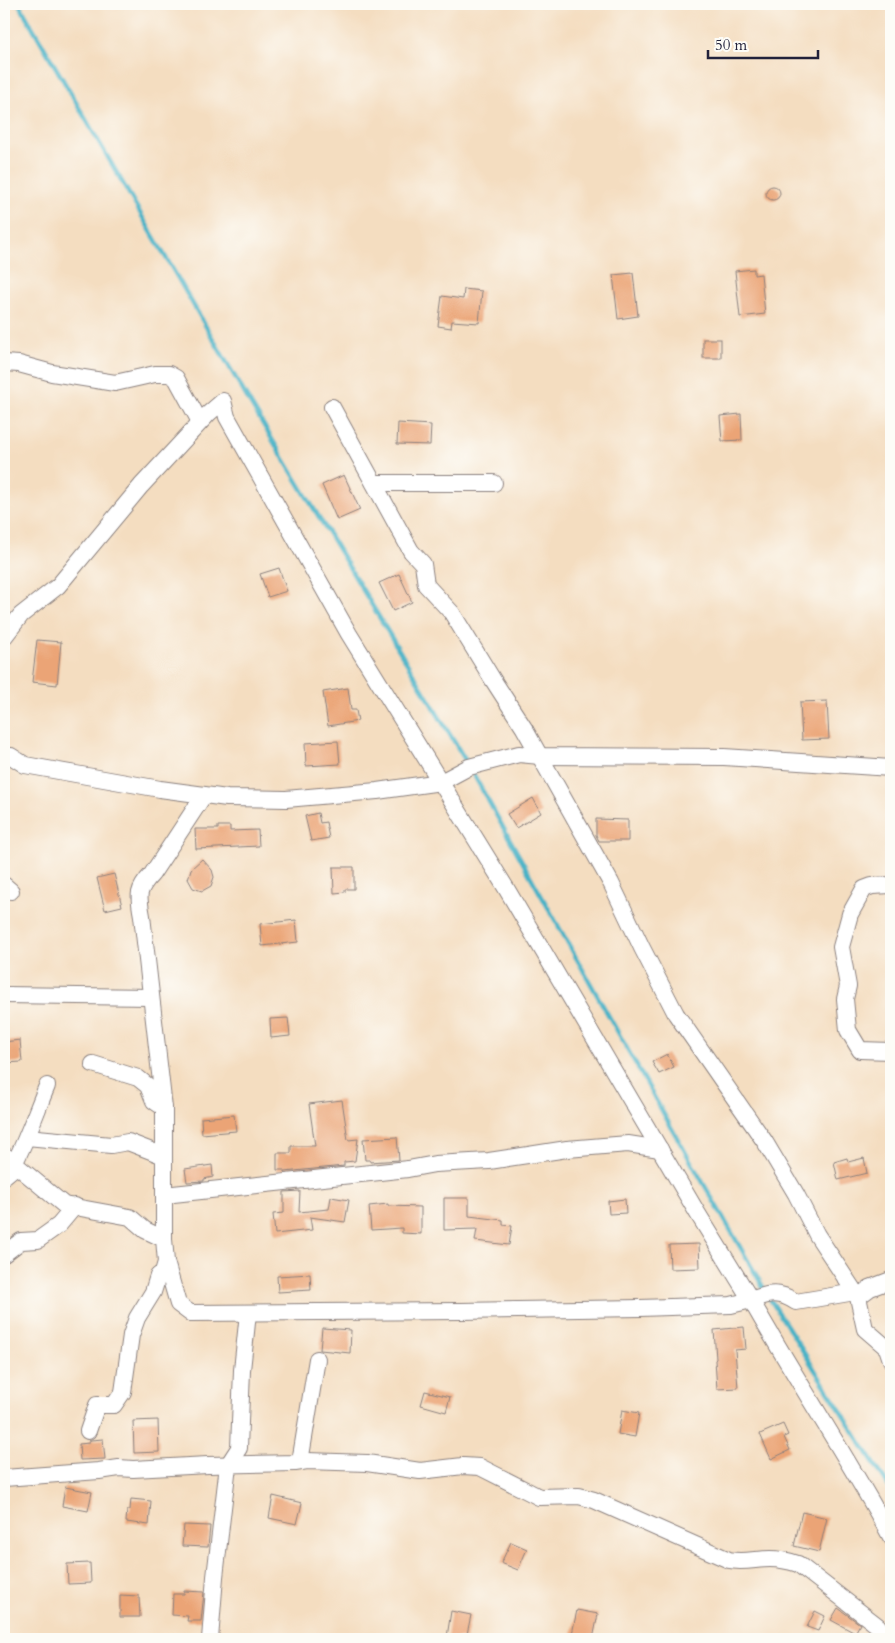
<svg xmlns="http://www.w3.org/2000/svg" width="895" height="1643" viewBox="0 0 895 1643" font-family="Cardo,serif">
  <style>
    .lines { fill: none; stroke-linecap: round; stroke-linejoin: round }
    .stream { stroke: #48b2c6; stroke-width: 4.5 }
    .building { fill: #eba476 }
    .street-casing { stroke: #8b807e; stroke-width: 18 }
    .street { stroke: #fff; stroke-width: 16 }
  </style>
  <rect width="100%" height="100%" fill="#fdfcf7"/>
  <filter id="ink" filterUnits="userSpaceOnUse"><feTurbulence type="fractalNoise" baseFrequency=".02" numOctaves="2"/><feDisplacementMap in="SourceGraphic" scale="10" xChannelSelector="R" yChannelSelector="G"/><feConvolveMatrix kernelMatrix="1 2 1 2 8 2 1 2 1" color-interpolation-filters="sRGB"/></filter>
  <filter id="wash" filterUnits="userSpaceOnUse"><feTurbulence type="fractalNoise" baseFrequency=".0096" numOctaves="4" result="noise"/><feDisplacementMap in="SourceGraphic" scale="20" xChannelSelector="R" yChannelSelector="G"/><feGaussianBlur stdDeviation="1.12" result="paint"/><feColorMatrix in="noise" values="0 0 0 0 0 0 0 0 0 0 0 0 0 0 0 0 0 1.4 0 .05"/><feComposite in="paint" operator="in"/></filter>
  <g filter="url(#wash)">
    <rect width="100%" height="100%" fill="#f4ddc0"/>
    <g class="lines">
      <g class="stream">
        <path d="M19 4 249 401 467 763"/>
        <path d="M471 770 671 1127 766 1292"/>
        <path d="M770 1299 891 1490"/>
      </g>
    </g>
    <g id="blocks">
      <g class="building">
        <circle cx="773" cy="193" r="7"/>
        <path d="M754 269V275L761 274 765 314 740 317 735 271Z"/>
        <path d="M633 273 638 316 618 319 613 275Z"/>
        <path d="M464 289 482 291 479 323 452 321 451 328 438 326 442 296 463 299Z"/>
        <rect x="703" y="339" width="18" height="19"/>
        <path d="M741 414 742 440 722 441 720 416Z"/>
        <path d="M398 423 431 425 430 445 397 444Z"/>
        <path d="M344 475 360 510 337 520 322 485Z"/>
        <path d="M279 568 287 591 268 597 260 574Z"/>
        <path d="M399 574 412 602 393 611 379 583Z"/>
        <path d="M37 640 61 642 57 685 32 682Z"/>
        <path d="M348 688 351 710H356L358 721 328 726 323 692Z"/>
        <path d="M827 701 829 739 802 740 800 702Z"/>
        <path d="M338 741 340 764 306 766 305 743Z"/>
        <path d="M533 798 541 813 516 828 507 814Z"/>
        <path d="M318 813 320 823 326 822 329 838 311 841 305 816Z"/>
        <path d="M596 819 628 820V841H599L596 835Z"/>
        <path d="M218 826H230V831L258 830 259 846 196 849 195 829H218Z"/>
        <path d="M202 859 212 870 214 877 211 886 202 891 193 888 188 879 191 869Z"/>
        <path d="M333 867H354V889H345V892L334 893Z"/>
        <path d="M114 874 122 906 105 910 97 878Z"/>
        <path d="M296 920 298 942 262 946 260 924Z"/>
        <path d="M288 1018 290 1036 271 1038 270 1019Z"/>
        <path d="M20 1040 22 1062 4 1063V1042Z"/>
        <path d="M667 1054 674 1067 659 1074 652 1062Z"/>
        <path d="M342 1100 348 1140 358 1139 355 1161 344 1162V1166L284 1172V1170H277V1153H291V1146H315L309 1104Z"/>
        <path d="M234 1115 236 1131 202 1134 201 1118Z"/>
        <path d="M397 1137 399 1160 370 1162V1160H365L363 1139Z"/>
        <path d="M847 1158 848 1162 864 1158 867 1173 838 1180 834 1162Z"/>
        <path d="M212 1165 213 1177 204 1179V1181L187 1182 185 1169Z"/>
        <path d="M300 1191 299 1212 329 1209 331 1197 349 1200 345 1222 310 1217 312 1230 275 1234 273 1214 284 1213V1192Z"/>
        <path d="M444 1198H469V1216L503 1220V1225L512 1226 509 1245 475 1241 477 1229 444 1230Z"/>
        <path d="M625 1199 626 1213 609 1214 608 1201Z"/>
        <path d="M388 1204V1206L421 1207V1234L402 1233V1228L371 1230 369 1206Z"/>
        <path d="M699 1244 700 1268 670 1269 669 1245Z"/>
        <path d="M310 1274 311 1290 278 1292 277 1276Z"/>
        <path d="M744 1327 746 1349 735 1350 738 1388 717 1389 715 1360 716 1359 714 1330Z"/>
        <path d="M322 1328 351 1330 350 1353 320 1350Z"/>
        <path d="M425 1391 450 1397 446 1412 421 1405Z"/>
        <path d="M622 1410 639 1413 635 1437 618 1434Z"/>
        <path d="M158 1420 159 1452 134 1453 133 1421Z"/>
        <path d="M783 1424 788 1435 784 1437 790 1450 771 1459 760 1434Z"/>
        <path d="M103 1439 105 1459 80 1460 79 1444 89 1443V1441L91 1440Z"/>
        <path d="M65 1487 92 1492 88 1511 62 1506Z"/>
        <path d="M273 1496 302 1503 297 1524 269 1518Z"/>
        <path d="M131 1499 151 1501 149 1525 126 1522 127 1510H130Z"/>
        <path d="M802 1512 827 1518 819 1552 794 1546Z"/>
        <path d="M184 1525 210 1526 208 1547 182 1546Z"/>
        <path d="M511 1542 527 1549 518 1570 501 1563Z"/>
        <path d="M90 1563 91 1583 68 1584 67 1564Z"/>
        <path d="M184 1591 204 1592 201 1621H187L188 1616 172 1615 173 1594H184Z"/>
        <path d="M120 1595 139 1596 140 1617H120Z"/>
        <path d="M838 1608 860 1624 855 1633 831 1620Z"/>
        <path d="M577 1610 598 1614 593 1639H571Z"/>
        <path d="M451 1611 471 1615 466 1639 447 1637Z"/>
        <path d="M815 1611 825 1616 818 1631 807 1627Z"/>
      </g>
    </g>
  </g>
  <g filter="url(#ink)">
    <use href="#blocks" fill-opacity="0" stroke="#8b807e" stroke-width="1"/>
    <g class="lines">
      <g class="street-casing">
        <g id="street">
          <path d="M4 363 19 364 52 373 115 383 155 374H169L176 378 200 422"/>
          <path d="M332 407 411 551 423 564 426 585 452 613 493 680 524 728 611 883 642 948 676 1014 765 1142 796 1194 817 1235 858 1297 865 1329 887 1348 891 1360"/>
          <path d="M374 483H494"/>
          <path d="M4 637 21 615 58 586 141 486 208 414 223 401 227 417 349 634 506 888 698 1214 751 1300C769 1293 779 1291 796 1302L855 1292"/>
          <path d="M4 756H11L25 765 160 789 227 798 286 799 377 791 441 782 469 767 519 754 540 756 724 757 891 768"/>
          <path d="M4 885 11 891"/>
          <path d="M891 885 872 886 864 889 850 914 841 947 848 986 845 999 848 1030 860 1050 891 1051"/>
          <path d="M4 995 151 997"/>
          <path d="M93 1064 138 1078 148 1086 154 1101 164 1108"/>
          <path d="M27 1137 111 1145 128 1142 164 1156"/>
          <path d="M4 1155 64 1205 130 1217 145 1230 164 1239 166 1262 178 1304 190 1313 461 1311 640 1308 731 1305 751 1300C796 1380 847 1456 891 1537"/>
          <path d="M14 1164C27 1139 36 1112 47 1086"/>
          <path d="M4 1176 16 1166"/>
          <path d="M164 1195 408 1169 435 1164 489 1161 567 1149 628 1144 660 1149"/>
          <path d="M164 1239V1108L142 916C138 895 137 890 152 874L204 795"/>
          <path d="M4 1254 21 1241 38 1240 59 1225 75 1206"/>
          <path d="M858 1297 870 1288 891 1280"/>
          <path d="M88 1431 97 1405H114L123 1392 131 1335 137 1318 153 1292 158 1276 163 1272 166 1262"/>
          <path d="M300 1462 317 1359"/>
          <path d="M4 1478 99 1471 119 1468 133 1469 208 1465 295 1463 307 1461 367 1463 420 1471 463 1466 480 1467 539 1497 579 1496 594 1500 729 1560C743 1563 756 1559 770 1559 780 1559 789 1561 798 1564L878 1626 887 1639"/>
          <path d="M210 1639 215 1577 228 1465 239 1448 242 1370 248 1313"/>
        </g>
      </g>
      <use href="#street" class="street"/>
    </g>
  </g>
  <rect width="895" height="1643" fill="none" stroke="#fdfcf7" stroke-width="20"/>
  <path d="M708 50v8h110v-8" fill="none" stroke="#22223b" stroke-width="2.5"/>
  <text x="715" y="50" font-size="15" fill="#22223b" stroke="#fdfcf7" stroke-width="4" paint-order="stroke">50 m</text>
</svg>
